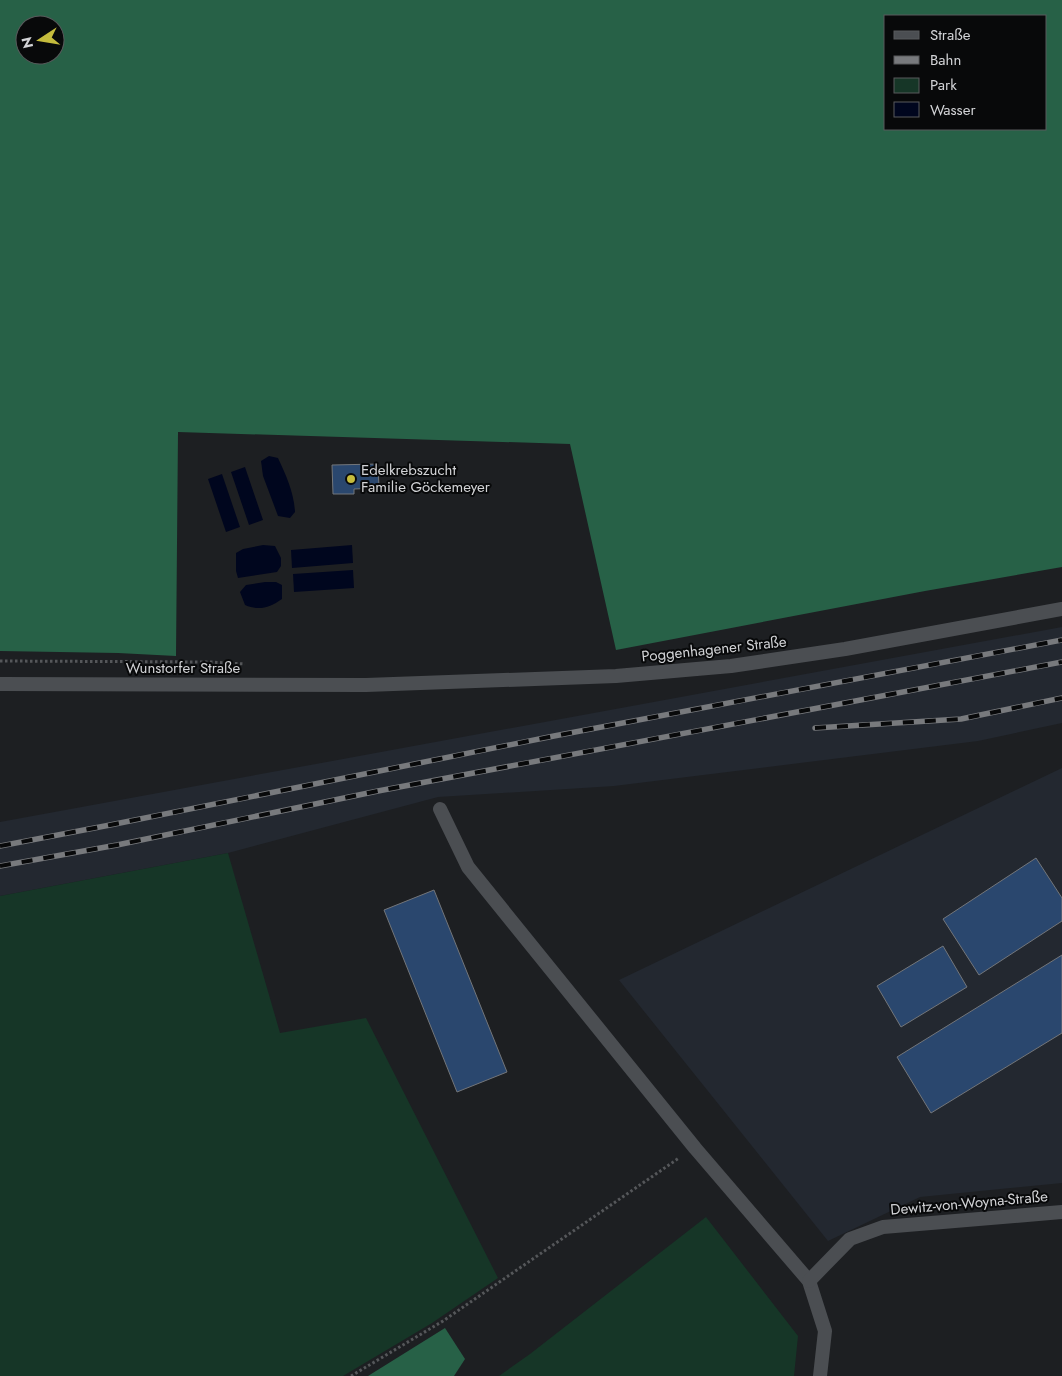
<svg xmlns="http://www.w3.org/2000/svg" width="1062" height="1376" viewBox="0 0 1062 1376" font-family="Jost,sans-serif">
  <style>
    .built { fill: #232830 }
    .green { fill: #163627 }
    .forest { fill: #276147; fill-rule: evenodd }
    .water { fill: #00061e }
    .building { fill: #2a476e; stroke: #73767a }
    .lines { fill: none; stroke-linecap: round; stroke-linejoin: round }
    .path { stroke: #55575a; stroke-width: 3; stroke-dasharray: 2.5 2.5; stroke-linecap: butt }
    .minor { stroke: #4b4e52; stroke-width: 14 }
    .tertiary { stroke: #4b4e52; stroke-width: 14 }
    .rail-casing { stroke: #787a7d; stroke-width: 5.5 }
    .rail { stroke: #08090a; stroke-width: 4; stroke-dasharray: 11; stroke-linecap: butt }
    .poi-dot { fill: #c5bc3d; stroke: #08090a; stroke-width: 2 }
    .labels { text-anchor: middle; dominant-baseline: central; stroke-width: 4; stroke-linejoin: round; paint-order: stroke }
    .poi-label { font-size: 15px; fill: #d2d3d6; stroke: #08090a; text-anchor: start }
    .street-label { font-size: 15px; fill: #d2d3d6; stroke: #08090a }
  </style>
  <rect width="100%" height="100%" fill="#1d1f22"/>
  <g class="built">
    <path d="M1062 627V723L978 741 614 786 438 797 228 853 0 896V822Z"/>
    <path d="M1062 768V1183L920 1197 828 1241 619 980Z"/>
  </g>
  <g class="green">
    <path d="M228 853 280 1033 366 1018 498 1278 432 1323 343 1376H0V896Z"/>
    <path d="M706 1217 798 1336 794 1376H499L530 1354Z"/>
  </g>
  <g class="forest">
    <path d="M0 0H1062V567L925 591 616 650 570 444 178 432 176 656 118 653 0 651ZM886 16H1046V129H886ZM25 25H55V55H25Z"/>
    <path d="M445 1328 465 1359 454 1376H368Z"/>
  </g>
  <g class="water">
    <path d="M269 456 278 458C286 475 294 493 295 512L290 518 278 516 263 476 261 461Z"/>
    <path d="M245 467 263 520 249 525 231 472Z"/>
    <path d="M222 474 240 527 226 532 208 479Z"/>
    <path d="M263 545 275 546 281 558V566L277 572 238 578 236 571V553L243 549Z"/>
    <path d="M352 545 353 563 292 568 291 550Z"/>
    <path d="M353 570 354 588 294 592 293 574Z"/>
    <path d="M265 582H276L282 585V599C269 608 259 611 245 605L240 592 246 585Z"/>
  </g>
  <g class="building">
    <path d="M378 464 379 488 354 489V494H333L332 465Z"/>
    <path d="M1036 858 1062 898V921L979 975 943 919Z"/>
    <path d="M434 890 507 1072 457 1092 384 910Z"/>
    <path d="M943 946 967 987 901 1027 877 986Z"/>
    <path d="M1062 955V1033L931 1113 897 1057Z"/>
  </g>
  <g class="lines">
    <g class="path">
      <path d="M0 661 211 662 245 664"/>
      <path d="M351 1376 443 1321 679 1158"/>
    </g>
    <g class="minor">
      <path d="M440 809 468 867 695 1148 809 1281 825 1331 820 1376"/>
      <path d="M809 1281 850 1239 883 1227 1062 1212"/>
    </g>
    <path class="tertiary" d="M0 684 366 685 616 676 731 666 845 649 1062 609"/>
    <g class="rail-casing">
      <g id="rail">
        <path d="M815 728 961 719 1062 698"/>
        <path d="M0 846 110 825 554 736 1062 640"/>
        <path d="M0 866 117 845 378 791 1062 662"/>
      </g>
    </g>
    <use href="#rail" class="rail"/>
  </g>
  <circle class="poi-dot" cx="351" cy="479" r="5"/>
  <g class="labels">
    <g class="poi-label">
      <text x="361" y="470">Edelkrebszucht<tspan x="361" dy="17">Familie Göckemeyer</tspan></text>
    </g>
    <g class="street-label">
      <text transform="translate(714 649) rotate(-6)">Poggenhagener Straße</text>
      <text x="183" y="668">Wunstorfer Straße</text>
      <text transform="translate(969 1203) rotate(-5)">Dewitz-von-Woyna-Straße</text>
    </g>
  </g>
  <rect x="884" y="15" width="162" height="115" fill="#08090a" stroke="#595a5c"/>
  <rect x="894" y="31" width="25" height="8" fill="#4b4e52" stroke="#595a5c"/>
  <text x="930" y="40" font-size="15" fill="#d2d3d6">Straße</text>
  <rect x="894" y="56" width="25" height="8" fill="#787a7d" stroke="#595a5c"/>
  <text x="930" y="65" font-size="15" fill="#d2d3d6">Bahn</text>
  <rect x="894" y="78" width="25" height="15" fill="#163627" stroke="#595a5c"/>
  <text x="930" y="90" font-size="15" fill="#d2d3d6">Park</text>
  <rect x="894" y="102" width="25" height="15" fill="#00061e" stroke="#595a5c"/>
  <text x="930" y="115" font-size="15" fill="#d2d3d6">Wasser</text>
  <g transform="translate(40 40) rotate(258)"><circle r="24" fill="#08090a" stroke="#595a5c"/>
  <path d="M0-4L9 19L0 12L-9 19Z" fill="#c5bc3d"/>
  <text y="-8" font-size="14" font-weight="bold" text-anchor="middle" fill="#d2d3d6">N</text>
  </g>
</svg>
